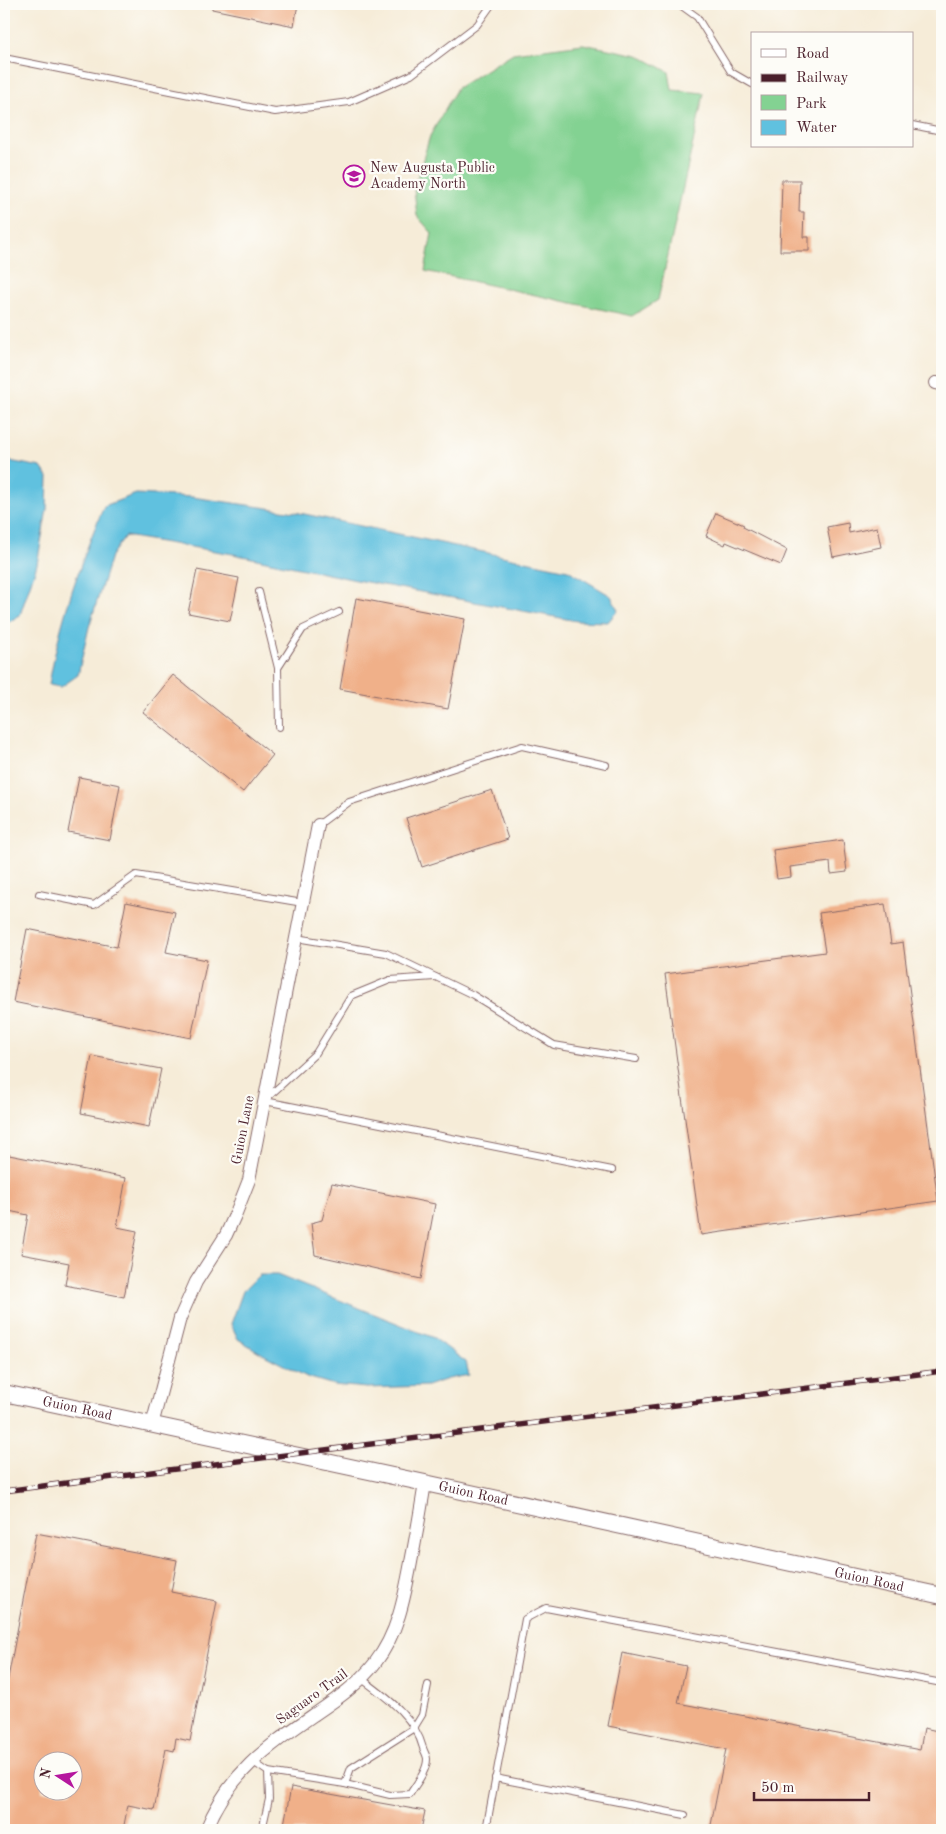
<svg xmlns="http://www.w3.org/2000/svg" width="946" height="1834" viewBox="0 0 946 1834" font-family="'Old Standard TT',serif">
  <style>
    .green { fill: #83d292; stroke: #66785e }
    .water { fill: #60c1df; stroke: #557085 }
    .building { fill: #f0b089; fill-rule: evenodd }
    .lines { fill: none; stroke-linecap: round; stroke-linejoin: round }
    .service-casing { stroke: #866768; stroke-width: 8 }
    .minor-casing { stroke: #866768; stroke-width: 14 }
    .tertiary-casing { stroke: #866768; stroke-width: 18 }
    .service { stroke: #fff; stroke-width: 6 }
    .minor { stroke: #fff; stroke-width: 12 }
    .tertiary { stroke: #fff; stroke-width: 16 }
    .rail-casing { stroke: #4a1f2b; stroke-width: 5.5 }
    .rail { stroke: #fdfcf7; stroke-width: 4; stroke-dasharray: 11; stroke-linecap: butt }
    .labels { text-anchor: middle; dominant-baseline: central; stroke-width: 4.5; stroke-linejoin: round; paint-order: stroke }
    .poi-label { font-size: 14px; fill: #4a1f2b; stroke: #fdfcf7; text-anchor: start }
    .street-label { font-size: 14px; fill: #4a1f2b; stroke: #fdfcf7 }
  </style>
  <rect width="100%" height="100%" fill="#fdfcf7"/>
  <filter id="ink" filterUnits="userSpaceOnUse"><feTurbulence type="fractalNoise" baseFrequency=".02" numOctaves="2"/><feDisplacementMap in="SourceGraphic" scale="10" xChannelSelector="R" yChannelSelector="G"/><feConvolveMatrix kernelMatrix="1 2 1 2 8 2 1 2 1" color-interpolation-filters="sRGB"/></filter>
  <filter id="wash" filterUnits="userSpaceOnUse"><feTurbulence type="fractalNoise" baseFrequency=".0096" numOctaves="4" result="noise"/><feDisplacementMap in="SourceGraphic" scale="20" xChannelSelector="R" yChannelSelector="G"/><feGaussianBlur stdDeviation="1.12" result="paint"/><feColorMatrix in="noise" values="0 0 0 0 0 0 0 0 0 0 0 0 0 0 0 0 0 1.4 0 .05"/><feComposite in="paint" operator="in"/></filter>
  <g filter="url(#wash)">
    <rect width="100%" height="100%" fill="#f6ecd8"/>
    <path class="green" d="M583 44 638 55 669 72 672 90 704 93 658 300 632 316 425 271 432 233 417 216 414 189 430 136 457 88 513 53Z"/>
    <g class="water">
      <path d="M4 460 41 467 48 477 47 509 37 564 20 615 4 625Z"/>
      <path d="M136 494 192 497 295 512 568 570 611 596 618 610 608 622 577 621 356 580 233 554 125 536 111 556 89 627 78 675 61 687 49 685C59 623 80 563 104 506Z"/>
      <path d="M259 1275H277L434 1338 466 1362 469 1375 448 1379 427 1386 367 1388 334 1385 307 1377 266 1356 238 1339 231 1324 243 1291Z"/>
    </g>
    <g id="blocks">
      <g class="building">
        <path d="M212 4H298L294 26 212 9Z"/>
        <path d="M782 180H800L799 212H804L803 237H809V251H780Z"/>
        <path d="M716 513 744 525 743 527 787 550 781 565 726 542 725 545 706 536Z"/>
        <path d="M848 523 849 533 877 527 881 547 833 557 827 527Z"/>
        <path d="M197 570 239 578 230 621 188 613Z"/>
        <path d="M356 598 465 619 448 709 340 689Z"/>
        <path d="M173 675 273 755 243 792 143 712Z"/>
        <path d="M79 777 120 785 110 840 68 832Z"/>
        <path d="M492 790 508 839 422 867 406 818Z"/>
        <path d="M843 840 847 872 831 874 830 862 790 867 791 877 777 879 773 850Z"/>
        <path d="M126 902 175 912 166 952 207 960 191 1038 13 1002 27 929 117 947Z"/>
        <path d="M885 904 891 944 903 942 938 1201 701 1235 665 974 825 952 819 913Z"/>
        <path d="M92 1056 161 1069 149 1127 81 1113Z"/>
        <path d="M4 1154 126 1178 117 1227 137 1231 124 1297 65 1285 69 1263 21 1254 28 1215 4 1210Z"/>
        <path d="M332 1183 435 1204 421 1279 315 1255 311 1223 322 1220Z"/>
        <path d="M36 1533 177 1560 171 1592 217 1601 190 1741 176 1738 174 1751 166 1749 154 1810 128 1805 123 1830H4V1699ZM42 1762H72V1792H42Z"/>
        <path d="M622 1653 686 1666 678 1703 920 1750 924 1728 942 1732V1830H710L726 1749 608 1726Z"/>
        <path d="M291 1787 425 1811 421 1830H283Z"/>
      </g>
    </g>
  </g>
  <g filter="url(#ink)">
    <use href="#blocks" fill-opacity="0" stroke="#866768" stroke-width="1"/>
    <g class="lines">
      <g class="service-casing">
        <g id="service">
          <path d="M679 4 697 17 731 72 752 84"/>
          <path d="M4 58 275 112 349 102 411 75 477 25 492 4"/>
          <path d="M912 125 942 131"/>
          <path d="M259 592 278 668 303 629 339 612"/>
          <path d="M278 668 279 727"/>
          <path d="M318 825 349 802 522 746 606 765"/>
          <path d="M39 894 94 905 136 875 303 903"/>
          <path d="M296 938 386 953 473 995 554 1045 636 1059"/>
          <path d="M267 1098 316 1053 351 996 390 980 435 977"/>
          <path d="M265 1101 612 1170"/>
          <path d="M252 1761 268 1772 269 1799 262 1830"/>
          <path d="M268 1772 345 1784 351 1768 414 1728 422 1715 428 1685"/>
          <path d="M495 1778 685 1815"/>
          <path d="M345 1784 390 1795 410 1794C416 1784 427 1771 427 1759 427 1756 424 1751 423 1748 415 1717 386 1697 362 1679"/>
          <path d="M486 1830 525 1619 546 1608 942 1683"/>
        </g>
      </g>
      <g class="minor-casing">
        <g id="minor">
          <path d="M936 383 942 384"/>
          <path d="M152 1425 180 1318 196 1282 226 1235 236 1213 249 1180 318 825"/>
          <path d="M206 1830C229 1773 266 1748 315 1714 337 1699 359 1684 375 1663 399 1632 405 1594 412 1557 417 1532 421 1508 425 1483"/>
        </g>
      </g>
      <g class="tertiary-casing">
        <g id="tertiary">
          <path id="s1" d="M4 1393 425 1483 942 1596"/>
        </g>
      </g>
      <use href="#service" class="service"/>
      <use href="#minor" class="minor"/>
      <use href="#tertiary" class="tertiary"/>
      <g class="rail-casing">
        <path id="rail" d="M4 1491 942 1371"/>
      </g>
      <use href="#rail" class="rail"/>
    </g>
  </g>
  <defs>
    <g id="school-ring" transform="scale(1.125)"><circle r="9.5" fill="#fdfcf7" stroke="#b5179e" stroke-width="1.5"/><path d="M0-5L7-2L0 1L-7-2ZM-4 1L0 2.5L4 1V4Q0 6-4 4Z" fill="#b5179e"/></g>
  </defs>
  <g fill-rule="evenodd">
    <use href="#school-ring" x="354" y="176"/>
  </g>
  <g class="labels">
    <g class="poi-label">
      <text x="370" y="168">New Augusta Public<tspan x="370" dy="16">Academy North</tspan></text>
    </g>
    <g class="street-label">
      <text transform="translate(243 1130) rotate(-79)">Guion Lane</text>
      <text stroke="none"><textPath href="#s1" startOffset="75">Guion Road</textPath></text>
      <text stroke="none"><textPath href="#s1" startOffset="480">Guion Road</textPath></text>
      <text stroke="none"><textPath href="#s1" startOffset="885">Guion Road</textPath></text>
      <text transform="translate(312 1697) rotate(-36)">Saguaro Trail</text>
    </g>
  </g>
  <rect width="946" height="1834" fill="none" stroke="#fdfcf7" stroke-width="20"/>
  <rect x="751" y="32" width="162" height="115" fill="#fdfcf7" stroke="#b5a4a5"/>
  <rect x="761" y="49" width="25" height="8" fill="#ffffff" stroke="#b5a4a5"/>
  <text x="796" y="58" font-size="15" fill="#4a1f2b">Road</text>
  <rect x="761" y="74" width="25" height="8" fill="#4a1f2b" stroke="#b5a4a5"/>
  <text x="796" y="82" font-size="15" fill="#4a1f2b">Railway</text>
  <rect x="761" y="95" width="25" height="15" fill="#83d292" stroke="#b5a4a5"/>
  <text x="796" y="108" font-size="15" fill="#4a1f2b">Park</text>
  <rect x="761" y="120" width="25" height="15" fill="#60c1df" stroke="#b5a4a5"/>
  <text x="796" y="132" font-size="15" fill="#4a1f2b">Water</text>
  <g transform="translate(58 1776) rotate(282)"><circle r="24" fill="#fdfcf7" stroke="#b5a4a5"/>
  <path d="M0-4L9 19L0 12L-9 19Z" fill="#b5179e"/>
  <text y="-8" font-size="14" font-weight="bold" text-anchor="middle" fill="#4a1f2b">N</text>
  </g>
  <path d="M754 1792v8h115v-8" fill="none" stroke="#4a1f2b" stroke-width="2.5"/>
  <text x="761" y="1792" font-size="15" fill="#4a1f2b" stroke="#fdfcf7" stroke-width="4" paint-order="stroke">50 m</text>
</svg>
